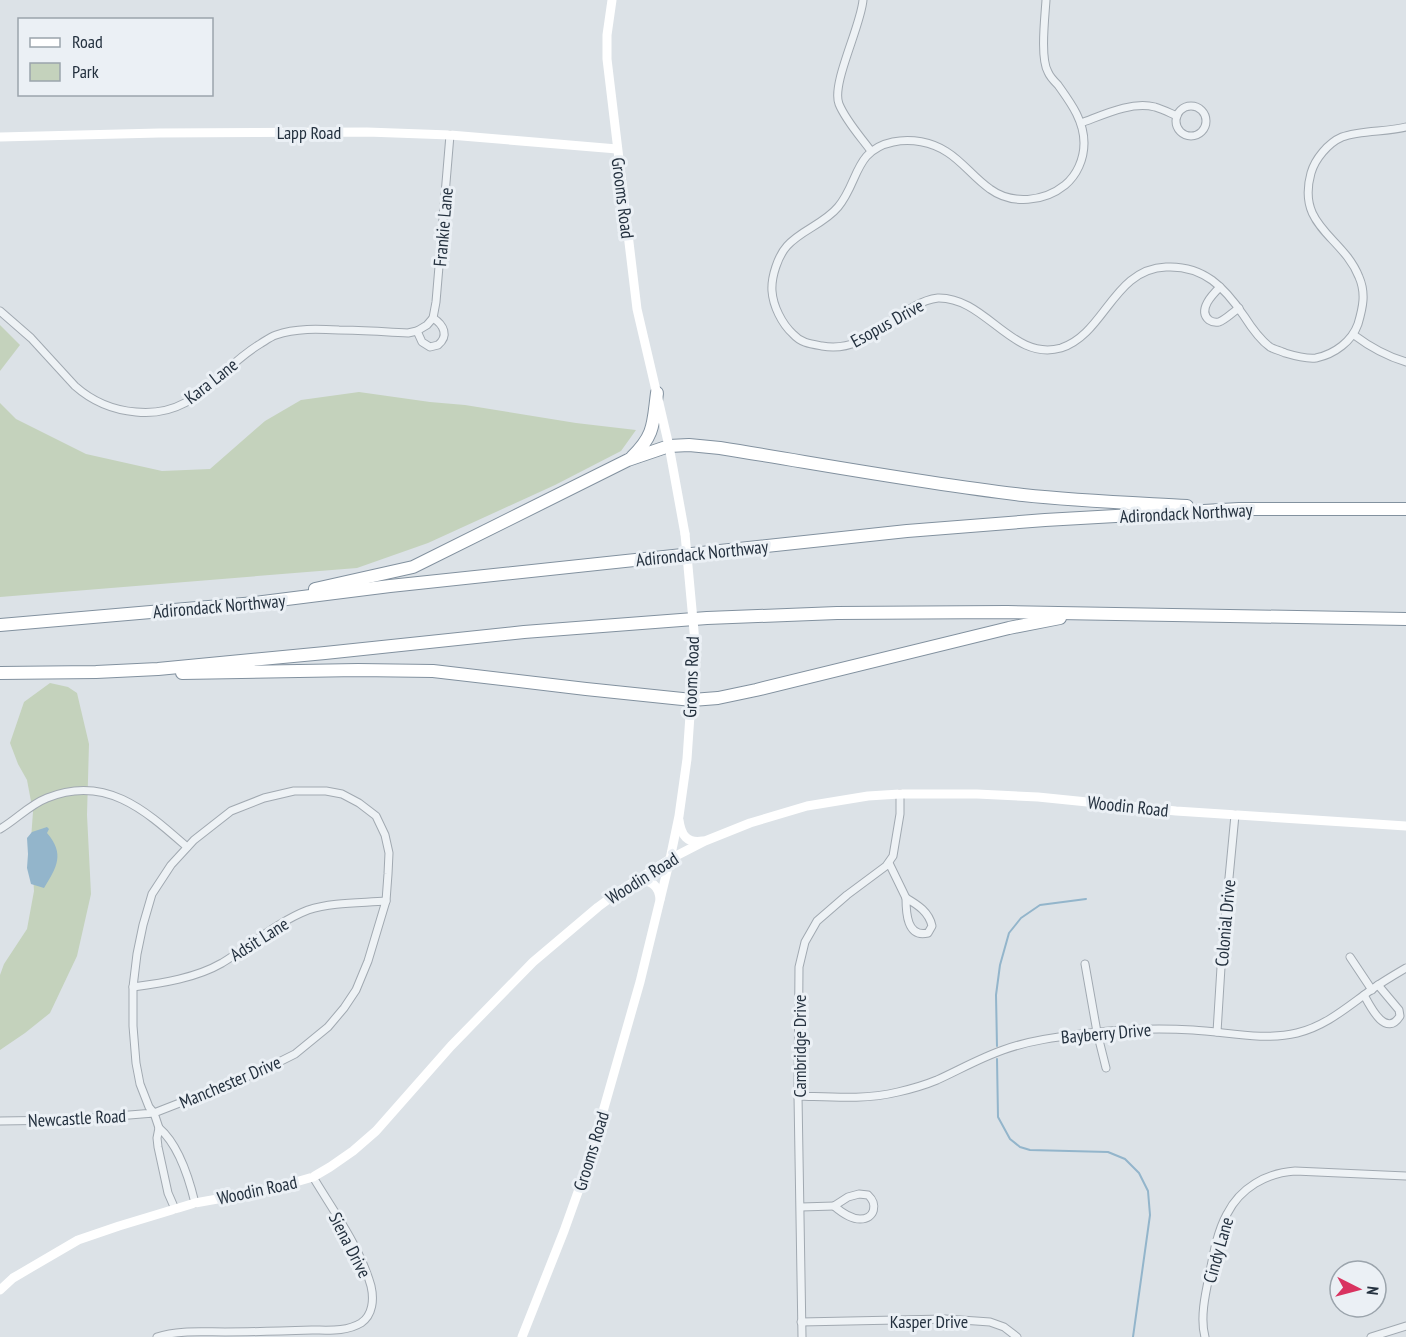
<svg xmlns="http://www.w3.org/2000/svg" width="1406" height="1337" viewBox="0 0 1406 1337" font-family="'PT Sans Narrow',sans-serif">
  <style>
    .green { fill: #c4d2bc }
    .water { fill: #93b5cb }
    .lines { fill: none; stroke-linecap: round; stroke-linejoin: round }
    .stream { stroke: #93b5cb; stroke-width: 2 }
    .street-casing { stroke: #a1a9b1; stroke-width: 9 }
    .highway-casing { stroke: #82919f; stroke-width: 14 }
    .street { stroke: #eef2f5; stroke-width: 7 }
    .secondary { stroke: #fff; stroke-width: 9 }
    .highway { stroke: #fff; stroke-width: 12 }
    .secondary-bridge { stroke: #fff; stroke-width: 9 }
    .labels { text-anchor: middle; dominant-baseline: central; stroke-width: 6; stroke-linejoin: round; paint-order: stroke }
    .street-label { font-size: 18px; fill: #24313f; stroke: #ebf0f5 }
  </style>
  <rect width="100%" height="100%" fill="#dce2e7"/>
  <g class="green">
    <path d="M0 325 20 345 0 371Z"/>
    <path d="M359 392 430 402 465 405 576 423 636 430 621 451 555 485 428 543 357 568 0 597V403L16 419 86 454 162 471 210 469 265 421 301 400Z"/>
    <path d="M50 683 68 687 77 693 89 744 87 815 91 894 77 956 50 1013 25 1033 0 1050V975L4 964 27 929 34 891 31 839 33 812 27 780 18 764 10 743 24 702Z"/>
  </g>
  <path class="water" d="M47 827 49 829 47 833C65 854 57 867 44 888L31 884 27 868 28 854 27 838 32 832Z"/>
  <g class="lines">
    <g class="stream">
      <path d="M997 1046 996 995 1000 965 1009 933 1021 918 1040 905 1086 899"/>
      <path d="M997 1059 998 1117 1010 1139 1020 1147 1030 1150 1108 1152 1125 1159 1139 1173 1148 1191 1150 1215 1133 1337"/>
    </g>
    <g class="street-casing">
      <g id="street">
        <path d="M863 0C861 26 831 84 839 104 846 121 860 136 871 151"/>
        <path d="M1046 0C1045 17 1040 58 1048 72 1050 77 1054 81 1058 85 1070 102 1084 120 1084 143 1084 159 1077 175 1065 185 1044 202 1012 205 990 189 974 178 963 162 947 152 932 142 911 138 893 142 854 150 859 182 838 207 824 224 801 230 787 246 778 256 771 277 772 291 773 306 782 324 793 334 801 343 810 344 822 346 862 353 883 322 915 306 922 302 930 299 938 298 986 297 1012 362 1061 348 1105 334 1113 269 1166 267 1204 265 1225 288 1244 316 1251 327 1259 339 1270 347 1273 349 1281 351 1285 353 1295 356 1306 359 1316 358 1335 354 1352 341 1358 324 1363 307 1366 293 1359 277 1343 236 1296 227 1311 173 1315 159 1328 143 1342 137 1360 130 1387 132 1406 127"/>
        <circle cx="1191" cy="121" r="15"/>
        <path d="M1081 123C1103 115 1131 101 1155 107 1162 109 1170 113 1177 116"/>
        <path d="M1220 287C1213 294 1197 310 1209 320 1212 322 1215 323 1219 322 1225 320 1233 312 1239 308"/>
        <path d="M0 311 31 338 75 386C93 402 112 410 136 412 196 418 216 370 260 344 265 341 270 337 276 335 296 328 318 329 339 330 362 330 385 332 408 333L417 331"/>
        <path d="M433 318 436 302 450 135"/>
        <path d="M433 318C444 325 449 336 438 345L430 347 422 342 417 331 427 325Z"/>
        <path d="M1354 335C1370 347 1386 356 1406 362"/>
        <path d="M0 829C16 820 29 805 47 798 106 774 146 811 187 847"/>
        <path d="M889 863 906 898"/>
        <path d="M906 898C918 905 929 912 932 926L928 933C907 938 906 913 906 898Z"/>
        <path d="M1350 957 1372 990"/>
        <path d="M1085 964 1097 1032 1106 1068"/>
        <path d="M133 987C163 983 196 978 222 963 250 946 277 922 308 910 332 902 361 903 386 901"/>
        <path d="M1364 995C1371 1008 1386 1038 1400 1016L1399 1010 1378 985"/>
        <path d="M1217 1032 1222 951 1235 815"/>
        <path d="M798 1096C832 1097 865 1100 898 1092 911 1089 925 1085 937 1080 959 1070 980 1058 1003 1050 1033 1039 1066 1036 1097 1032 1129 1029 1161 1028 1193 1030 1227 1032 1263 1041 1297 1033 1326 1026 1347 1007 1371 990 1382 982 1394 975 1406 968"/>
        <path d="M0 1121 68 1120 154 1113 259 1072 295 1054 328 1027 344 1008 356 990 368 961 386 901 388 874 389 853 385 835 376 816 359 803 342 794 326 791H294L264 798 231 811 194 840 171 865 152 894 143 925 137 954 133 987V1026L136 1063 140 1084 149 1107 154 1113 159 1128 157 1138 158 1147 168 1193 175 1209"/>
        <path d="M159 1128C179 1145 189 1178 195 1203"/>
        <path d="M859 1194 868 1195C878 1204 875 1219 860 1219 851 1219 841 1212 834 1206L848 1197Z"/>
        <path d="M801 1207 834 1206"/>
        <path d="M801 1322 945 1319 976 1321 990 1322 1004 1327 1017 1337"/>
        <path d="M157 1337C178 1330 202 1332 225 1332 254 1332 283 1331 312 1330 328 1330 346 1332 361 1323 373 1315 374 1299 371 1286 360 1247 334 1212 313 1177"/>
        <path d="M802 1337 798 1096 799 967 805 942 817 921 847 895 886 866 893 856 900 814V794"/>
        <path d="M1205 1337C1200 1319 1205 1295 1209 1277 1213 1256 1217 1232 1227 1214 1240 1188 1266 1173 1295 1171L1406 1176"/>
        <path d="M1371 1337 1406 1326"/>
      </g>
    </g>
    <g class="highway-casing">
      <g id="highway">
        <path d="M632 457C655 435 653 423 657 393"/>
        <path d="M315 589 413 567 628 460 669 446 689 445 720 448C820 464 921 483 1023 495 1078 501 1133 503 1187 506"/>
        <path d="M0 625 255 603 390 586 907 531 1045 520 1239 509H1406"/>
        <path d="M0 673 96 672 158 669 325 653 524 632 707 618 837 613 1007 612 1406 619"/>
        <path d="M182 673 358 670 433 671 586 689 692 700 718 698 756 690 1009 628 1060 618"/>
      </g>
    </g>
    <use href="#street" class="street"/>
    <g class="secondary">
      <path d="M612 0 607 35V59L637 309 669 446 685 534"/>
      <path d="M0 137 159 133 367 132 450 135 617 149"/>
      <path d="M679 820C681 835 687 844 703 841"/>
      <path d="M637 881C651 879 659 886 660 899"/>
      <path d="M0 1290 13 1278 78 1240 119 1226 195 1203 268 1190 313 1177 330 1167 353 1151 376 1131 451 1046 533 962 598 907 621 890 670 859 705 841 750 823 807 806 868 796 900 794H977L1038 797 1176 811 1406 826"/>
      <path d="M522 1337 564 1231 588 1164 640 982 670 859 679 816 687 759 695 642"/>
    </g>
    <use href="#highway" class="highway"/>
    <path class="secondary-bridge" d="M685 534 695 642"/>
  </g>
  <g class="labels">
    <g class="street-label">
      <text x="309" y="132">Lapp Road</text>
      <text transform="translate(623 198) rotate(83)">Grooms Road</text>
      <text transform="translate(443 227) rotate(-85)">Frankie Lane</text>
      <text transform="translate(887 323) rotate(-29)">Esopus Drive</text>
      <text transform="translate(211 381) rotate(-38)">Kara Lane</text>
      <text transform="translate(1186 513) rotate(-3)">Adirondack Northway</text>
      <text transform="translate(702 553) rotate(-6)">Adirondack Northway</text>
      <text transform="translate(219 606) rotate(-5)">Adirondack Northway</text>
      <text transform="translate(691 677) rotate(-88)">Grooms Road</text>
      <text transform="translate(1128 806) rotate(6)">Woodin Road</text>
      <text transform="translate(642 878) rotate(-32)">Woodin Road</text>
      <text transform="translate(1225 923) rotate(-85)">Colonial Drive</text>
      <text transform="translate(259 939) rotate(-32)">Adsit Lane</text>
      <text transform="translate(1106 1033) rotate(-5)">Bayberry Drive</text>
      <text transform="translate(799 1046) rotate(-90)">Cambridge Drive</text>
      <text transform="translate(230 1082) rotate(-23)">Manchester Drive</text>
      <text transform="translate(77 1118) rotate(-3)">Newcastle Road</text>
      <text transform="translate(591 1151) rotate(-73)">Grooms Road</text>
      <text transform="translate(257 1190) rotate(-12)">Woodin Road</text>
      <text transform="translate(350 1245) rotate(63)">Siena Drive</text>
      <text transform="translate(1218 1250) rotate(-74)">Cindy Lane</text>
      <text x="929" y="1321">Kasper Drive</text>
    </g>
  </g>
  <rect x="18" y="18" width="195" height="78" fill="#ebf0f5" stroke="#9ba4ac" stroke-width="1.5"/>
  <rect x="30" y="38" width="30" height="9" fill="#ffffff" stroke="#9ba4ac" stroke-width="1.5"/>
  <text x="72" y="48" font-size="18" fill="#24313f">Road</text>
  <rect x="30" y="63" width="30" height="18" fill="#c4d2bc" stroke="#9ba4ac" stroke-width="1.5"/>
  <text x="72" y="78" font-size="18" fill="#24313f">Park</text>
  <g transform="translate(1358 1289) rotate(96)"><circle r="28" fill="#ebf0f5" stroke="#9ba4ac" stroke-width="1.5"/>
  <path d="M0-4.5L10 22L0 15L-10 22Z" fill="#d93360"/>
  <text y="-9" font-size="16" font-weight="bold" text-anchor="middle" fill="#24313f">N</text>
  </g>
</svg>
